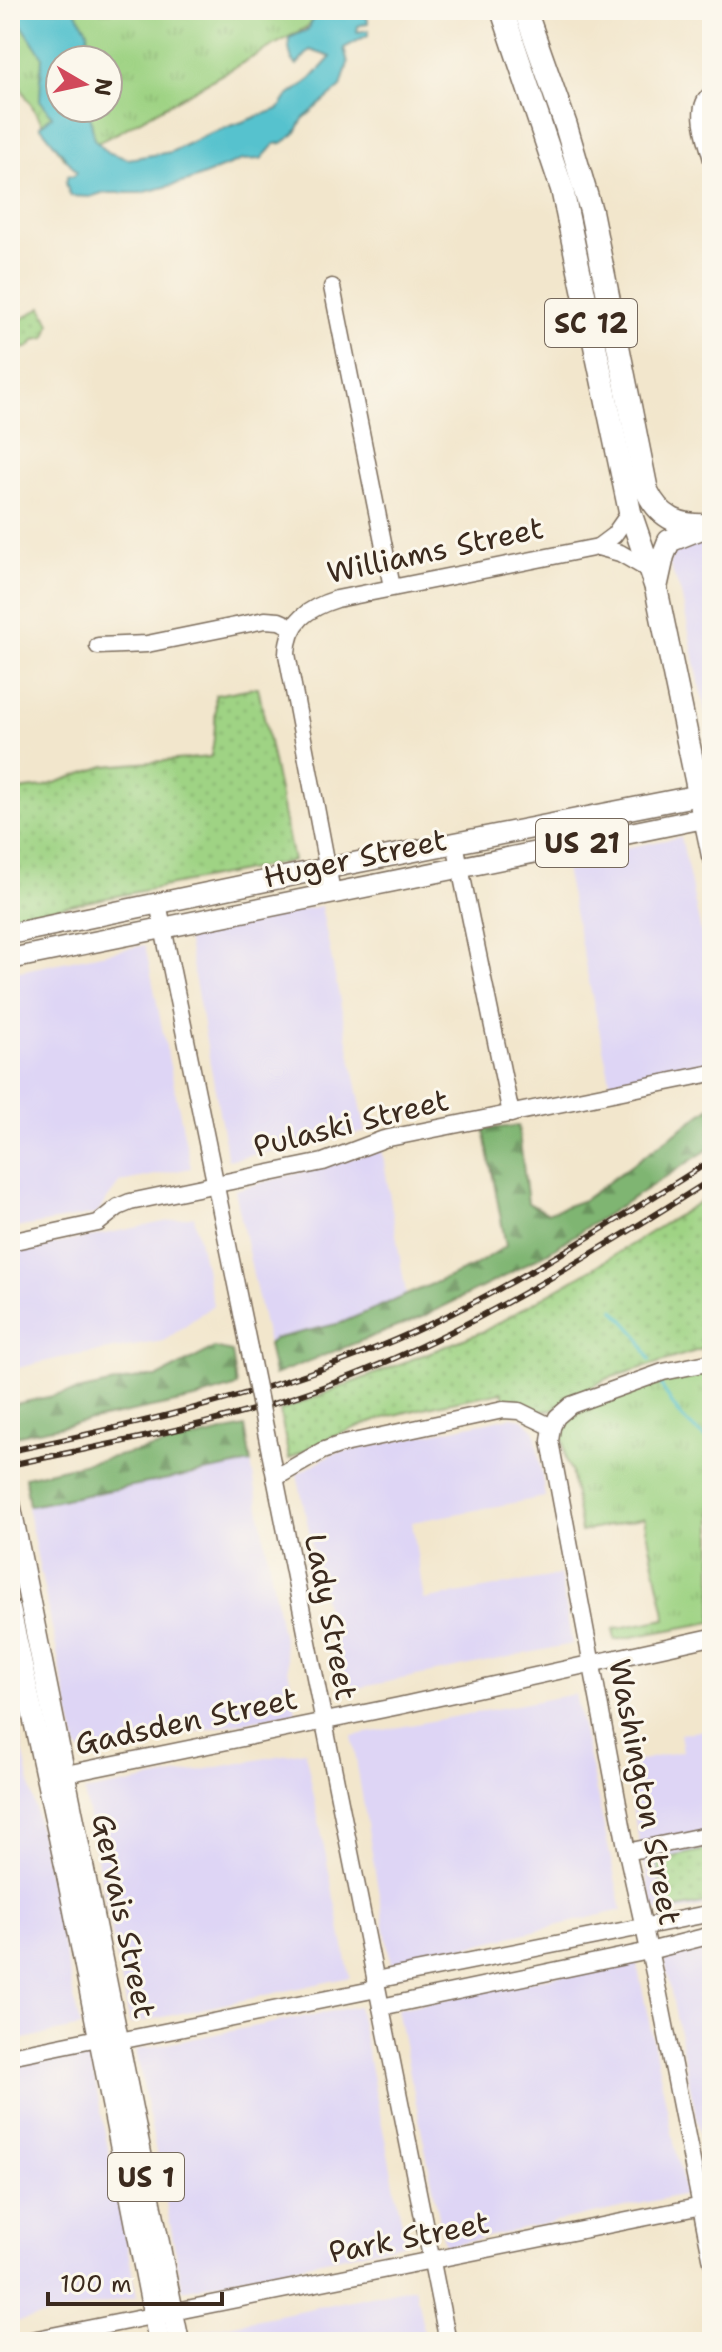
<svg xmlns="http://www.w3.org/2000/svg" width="722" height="2352" viewBox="0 0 722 2352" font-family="'Shantell Sans',sans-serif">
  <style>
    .built { fill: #ded5f5 }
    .grass { fill: url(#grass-dots); stroke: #6d7e51; stroke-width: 2 }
    .forest { fill: url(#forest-firs); stroke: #5d7048; stroke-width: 2 }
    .park { fill: url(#park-tufts); stroke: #6d7e51; stroke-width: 2; fill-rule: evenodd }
    .water { fill: #56c2ce; stroke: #487676; stroke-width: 2 }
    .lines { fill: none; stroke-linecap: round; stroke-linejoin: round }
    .stream { stroke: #56c2ce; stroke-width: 3 }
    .minor-casing { stroke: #7b6c5b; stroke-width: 19 }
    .major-casing { stroke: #7b6c5b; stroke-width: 23 }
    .highway-casing { stroke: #7b6c5b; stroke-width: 25 }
    .minor { stroke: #fff; stroke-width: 16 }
    .major { stroke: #fff; stroke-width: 20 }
    .highway { stroke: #fff; stroke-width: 22 }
    .rail-casing { stroke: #3b2a1e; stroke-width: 6 }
    .rail { stroke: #fbf7ec; stroke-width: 3; stroke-dasharray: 9; stroke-linecap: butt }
    .minor-bridge-casing { stroke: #7b6c5b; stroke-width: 19; stroke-linecap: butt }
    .minor-bridge { stroke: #fff; stroke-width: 16 }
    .labels { text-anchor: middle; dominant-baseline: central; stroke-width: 6; stroke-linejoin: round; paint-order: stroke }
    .shield { fill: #fbf7ec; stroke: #75685c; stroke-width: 2 }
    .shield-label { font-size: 28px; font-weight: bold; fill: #3b2a1e }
    .street-label { font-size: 30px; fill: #3b2a1e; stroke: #fbf7ec }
  </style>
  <defs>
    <pattern id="grass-dots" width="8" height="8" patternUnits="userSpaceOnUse" patternTransform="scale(2)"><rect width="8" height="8" fill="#9fd384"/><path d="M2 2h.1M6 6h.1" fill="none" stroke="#8ab572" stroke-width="1.8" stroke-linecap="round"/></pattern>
    <pattern id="forest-firs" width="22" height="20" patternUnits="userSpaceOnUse" patternTransform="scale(2)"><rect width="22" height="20" fill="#7fb572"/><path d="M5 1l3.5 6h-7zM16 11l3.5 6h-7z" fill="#69935d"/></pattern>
    <pattern id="park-tufts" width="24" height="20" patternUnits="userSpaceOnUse" patternTransform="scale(2)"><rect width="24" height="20" fill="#9fd384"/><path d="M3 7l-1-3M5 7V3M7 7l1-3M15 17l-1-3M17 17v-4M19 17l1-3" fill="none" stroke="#8ab572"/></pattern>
  </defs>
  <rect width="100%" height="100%" fill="#fbf7ec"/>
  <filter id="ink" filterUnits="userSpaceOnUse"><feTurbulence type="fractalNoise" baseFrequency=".0125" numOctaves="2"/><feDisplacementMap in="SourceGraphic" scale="16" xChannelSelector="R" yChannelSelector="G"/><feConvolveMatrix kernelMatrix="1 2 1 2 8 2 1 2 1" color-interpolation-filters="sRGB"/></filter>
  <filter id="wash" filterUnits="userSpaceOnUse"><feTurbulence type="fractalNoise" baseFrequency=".006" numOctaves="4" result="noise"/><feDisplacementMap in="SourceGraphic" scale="32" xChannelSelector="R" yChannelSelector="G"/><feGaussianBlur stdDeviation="1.8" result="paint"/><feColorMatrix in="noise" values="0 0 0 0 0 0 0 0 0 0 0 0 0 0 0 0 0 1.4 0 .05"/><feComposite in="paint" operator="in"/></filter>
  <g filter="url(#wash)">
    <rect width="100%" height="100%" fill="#f2e6cc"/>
    <g class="built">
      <path d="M712 534V746L681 593 669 564 672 550Z"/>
      <path d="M681 837 712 985V1061L611 1085 563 860Z"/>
      <path d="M321 906 366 1132 228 1160 186 932Z"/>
      <path d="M145 945 191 1168 120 1182 96 1214 10 1229V973Z"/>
      <path d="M382 1150 406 1294 341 1323 274 1339 268 1344 235 1190Z"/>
      <path d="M194 1216 213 1305 164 1341 60 1358 10 1370V1253Z"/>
      <path d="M511 1417 523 1419 535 1431 545 1497 412 1522 424 1600 560 1575 572 1644 343 1691 297 1474 332 1454Z"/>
      <path d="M251 1463 296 1712 82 1753 77 1748 27 1507Z"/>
      <path d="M10 1687 80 2027 10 2042Z"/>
      <path d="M575 1694 622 1910 391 1965 352 1736Z"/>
      <path d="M712 1729V1905L663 1915 653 1907 623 1764 683 1751 680 1734Z"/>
      <path d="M305 1751 350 1977 130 2024 84 1792Z"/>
      <path d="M712 1942V2190H711L663 1952Z"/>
      <path d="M636 1959 685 2194 445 2246 397 2009Z"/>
      <path d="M358 2006 406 2243 183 2290 136 2050Z"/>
      <path d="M89 2051 137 2297 10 2323V2067Z"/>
      <path d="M415 2287 426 2342H192L190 2333Z"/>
    </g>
    <g class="grass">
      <path d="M42 307 50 324 46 338 35 340 29 347 10 352V326Z"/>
      <path d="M258 687 293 861 10 917V791L43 787 105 766 210 757C215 747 216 709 215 695Z"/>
      <path d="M712 1194V1346L606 1379 551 1410 538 1411 506 1402 502 1392C421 1408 362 1417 289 1459L280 1411 484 1331 587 1272Z"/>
      <path d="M707 1846 712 1870V1902L667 1911 655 1851 663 1859 704 1850V1847Z"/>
    </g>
    <g class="forest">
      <path d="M712 1106V1147L550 1251 497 1280 422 1317 274 1375 268 1344 274 1339 341 1323 472 1267 506 1246 484 1129 518 1126 528 1203 547 1213 584 1200Z"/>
      <path d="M214 1348 232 1352 237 1386 195 1399 14 1436 10 1405 143 1377H158Z"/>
      <path d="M245 1427 251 1463 29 1506 25 1477Z"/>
    </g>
    <g class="park">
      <path d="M10 10H337L117 133 64 159 10 70ZM60 60H108V108H60Z"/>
      <path d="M712 1371V1622L615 1640 613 1629 666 1619 644 1518 581 1532 571 1470C565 1463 565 1456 564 1447 562 1439 562 1430 566 1423 582 1398 682 1377 712 1371Z"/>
    </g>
    <path class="water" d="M12 10H75L88 32 86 60H60V108H89L94 139 107 152 128 159 171 152 208 134 279 109 287 97 311 79 331 57 310 50 297 65C290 60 288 47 289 38L309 29 314 13 319 10H357L368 19V23L358 26 357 32 369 30 368 35 344 48 348 63 341 87 303 119 295 134 282 143 275 144 261 159 242 160 189 181 141 193H102L90 197 70 196 66 183 68 175 73 176 77 172 40 126 52 116 40 100 42 56Z"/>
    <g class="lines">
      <g class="stream">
        <path d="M614 1309 638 1336 650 1360"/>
        <path d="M660 1383C673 1408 687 1428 712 1441"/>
      </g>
    </g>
  </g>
  <g filter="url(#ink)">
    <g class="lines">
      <g class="minor-casing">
        <g id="minor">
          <path d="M712 94C692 107 708 141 712 160"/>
          <path d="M332 287 392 587"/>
          <path d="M598 547 614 535 630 512"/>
          <path d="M98 646 147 644 265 620 279 621 293 627"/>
          <path d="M455 843 511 1114"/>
          <path d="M332 892 287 654C288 621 308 608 337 599L598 547 620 553 651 571"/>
          <path d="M158 903 249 1348"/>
          <path d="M10 1242 98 1223 118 1207 130 1202 323 1162 384 1139 712 1073"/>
          <path d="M712 1362 663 1372 571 1405 557 1417 552 1427 550 1441 627 1852 659 1995 712 2262"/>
          <path d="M270 1452 448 2342"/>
          <path d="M275 1478 322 1451 339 1445 503 1410 519 1411 552 1427"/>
          <path d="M56 1776 399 1706 712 1637"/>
          <path d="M627 1852 712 1834"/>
          <path d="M375 1980 712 1913"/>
          <path d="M381 2007 649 1951 712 1935"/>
          <path d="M10 2056 98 2038 119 2041 377 1989"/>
          <path d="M22 2342 712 2204"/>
        </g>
      </g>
      <g class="major-casing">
        <g id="major">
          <path d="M10 934 328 868 700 795"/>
          <path d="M10 959 704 818 712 856"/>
          <path d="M10 1503 179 2342"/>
          <path d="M10 1609 66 1870 159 2342"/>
        </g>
      </g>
      <g class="highway-casing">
        <g id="highway">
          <path d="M502 10 562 189 630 512 656 588 704 818 712 817"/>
          <path d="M525 10 566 126 591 211 647 491C660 519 681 527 711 525"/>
          <path d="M656 588 663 556 669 541 699 529"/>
        </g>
      </g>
      <use href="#minor" class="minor"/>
      <use href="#major" class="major"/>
      <use href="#highway" class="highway"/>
      <g class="rail-casing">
        <g id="rail">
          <path d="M10 1451C126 1427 245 1399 356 1356 483 1307 598 1232 712 1160"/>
          <path d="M10 1465C103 1445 197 1429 288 1399 441 1350 577 1264 712 1179"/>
        </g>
      </g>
      <use href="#rail" class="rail"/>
      <g class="minor-bridge-casing">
        <path id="minor-bridge" d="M249 1348 270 1452"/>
      </g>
      <use href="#minor-bridge" class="minor-bridge"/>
    </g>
  </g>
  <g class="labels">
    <g class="shield">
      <rect x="545" y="299" width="92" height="48" rx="6"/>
      <rect x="536" y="819" width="92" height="48" rx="6"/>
      <rect x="108" y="2153" width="76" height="48" rx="6"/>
    </g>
    <g class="shield-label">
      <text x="591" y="323">SC 12</text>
      <text x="582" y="843">US 21</text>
      <text x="146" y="2177">US 1</text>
    </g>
    <g class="street-label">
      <text transform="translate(435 550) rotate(-12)">Williams Street</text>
      <text transform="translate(355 858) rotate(-12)">Huger Street</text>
      <text transform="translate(351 1123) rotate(-14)">Pulaski Street</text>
      <text transform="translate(331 1617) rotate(79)">Lady Street</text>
      <text transform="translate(186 1721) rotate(-12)">Gadsden Street</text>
      <text transform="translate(645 1792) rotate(79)">Washington Street</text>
      <text transform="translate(124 1916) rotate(78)">Gervais Street</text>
      <text transform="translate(409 2237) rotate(-11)">Park Street</text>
    </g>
  </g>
  <rect width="722" height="2352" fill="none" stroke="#fbf7ec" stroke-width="40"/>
  <g transform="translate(84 84) rotate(99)"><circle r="38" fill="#fbf7ec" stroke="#aea59a" stroke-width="2"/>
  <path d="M0-6L14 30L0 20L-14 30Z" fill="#d1495b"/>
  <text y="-12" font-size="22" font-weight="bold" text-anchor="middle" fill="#3b2a1e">N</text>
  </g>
  <path d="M48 2292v12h174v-12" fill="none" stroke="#3b2a1e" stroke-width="4"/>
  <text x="60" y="2292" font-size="24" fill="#3b2a1e" stroke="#fbf7ec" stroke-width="6" paint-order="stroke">100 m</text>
</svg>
